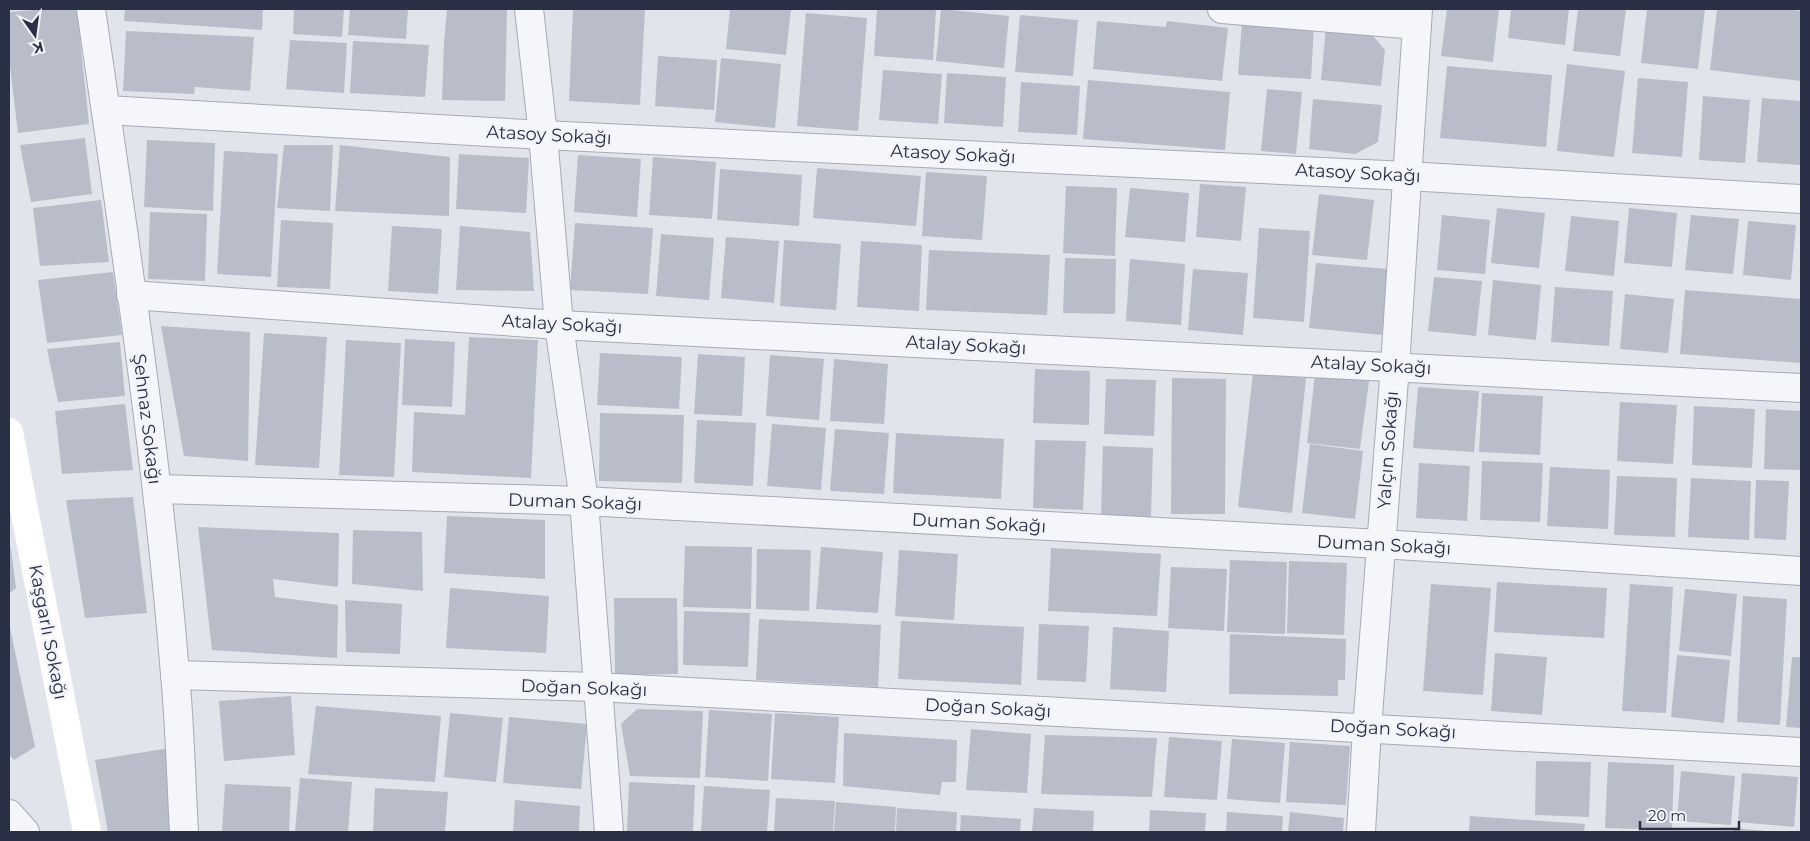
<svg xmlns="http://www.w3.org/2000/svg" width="1810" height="841" viewBox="0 0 1810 841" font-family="Montserrat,sans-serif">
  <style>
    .building { fill: #b8bdc9 }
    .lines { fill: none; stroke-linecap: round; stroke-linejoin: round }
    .street-casing { stroke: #a7aab6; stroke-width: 30 }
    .street { stroke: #f5f6f9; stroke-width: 28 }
    .secondary { stroke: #fff; stroke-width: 28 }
    .labels { text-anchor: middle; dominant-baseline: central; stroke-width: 4.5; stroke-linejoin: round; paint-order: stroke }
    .street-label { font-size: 18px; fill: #292f44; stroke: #f1f3f8 }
  </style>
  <rect width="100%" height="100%" fill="#e2e4eb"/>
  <g class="building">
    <path d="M45 9H77L89 124 18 133 9 58V12Z"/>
    <path d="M125 9H263L262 30 124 21Z"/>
    <path d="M294 9H344L342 37 293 34Z"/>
    <path d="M350 9H408L406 39 348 35Z"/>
    <path d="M447 9H507L505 101 442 100 444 42Z"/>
    <path d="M573 9H645L640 105 569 101Z"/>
    <path d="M730 9H791L786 55 726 49Z"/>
    <path d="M877 9 936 10 933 60 874 56Z"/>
    <path d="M941 9 1009 16 1004 68 936 61Z"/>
    <path d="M1447 9H1499L1493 62 1441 56Z"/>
    <path d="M1511 9H1569L1565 45 1508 38Z"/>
    <path d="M1578 9H1626L1620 56 1573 51Z"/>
    <path d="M1647 9H1705L1698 69 1641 63Z"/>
    <path d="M1717 9H1786L1801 11V81L1710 70Z"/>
    <path d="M806 13 867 18 858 131 797 126Z"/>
    <path d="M1020 15 1078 20 1073 76 1015 72Z"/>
    <path d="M1097 21 1166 27 1167 21 1228 28 1222 81 1093 69Z"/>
    <path d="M1242 21 1314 26 1311 79 1238 75Z"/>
    <path d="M1326 27 1369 31 1385 50 1381 86 1321 80Z"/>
    <path d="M126 31 254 37 250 91 195 87 194 94 123 91Z"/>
    <path d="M290 40 347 43 344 93 286 89Z"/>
    <path d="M353 41 429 45 425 97 350 93Z"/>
    <path d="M658 56 717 60 714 110 655 106Z"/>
    <path d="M721 58 781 64 775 128 715 122Z"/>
    <path d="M1567 64 1625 71 1614 157 1557 151Z"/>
    <path d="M1447 66 1552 75 1546 147 1440 138Z"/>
    <path d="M883 70 942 74 938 124 879 120Z"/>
    <path d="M947 73 1006 77 1003 127 944 123Z"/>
    <path d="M1638 78 1688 82 1682 157 1632 153Z"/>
    <path d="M1088 80 1230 92 1225 150 1083 139Z"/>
    <path d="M1021 82 1080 86 1077 135 1018 132Z"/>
    <path d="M1267 89 1302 92 1296 154 1261 151Z"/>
    <path d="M1703 96 1750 100 1745 163 1699 160Z"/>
    <path d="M1762 98 1801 101V165L1757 162Z"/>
    <path d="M1313 99 1382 105 1378 142 1355 154 1309 149Z"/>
    <path d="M85 138 92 194 31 202 20 145Z"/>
    <path d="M147 140 215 143 213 211 144 207Z"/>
    <path d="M284 145H333L330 211 277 208Z"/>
    <path d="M340 145 450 157 449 216 335 211Z"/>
    <path d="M224 151 278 154 271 277 217 274Z"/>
    <path d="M459 154 529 158 526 213 456 209Z"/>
    <path d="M578 155 641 159 637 217 574 212Z"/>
    <path d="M653 157 716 162 712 219 649 215Z"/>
    <path d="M817 168 921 176 916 226 813 218Z"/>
    <path d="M720 169 802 175 799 226 717 220Z"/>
    <path d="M926 172 987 176 982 240 922 236Z"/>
    <path d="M1200 184 1246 187 1241 241 1196 237Z"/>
    <path d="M1066 186 1117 188 1115 256 1063 253Z"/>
    <path d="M1130 188 1189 193 1185 242 1125 237Z"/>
    <path d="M1319 194 1374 200 1367 260 1312 255Z"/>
    <path d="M101 200 109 262 40 266 33 208Z"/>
    <path d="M1497 208 1545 213 1539 268 1491 263Z"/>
    <path d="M1629 208 1677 213 1672 267 1624 263Z"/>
    <path d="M150 212 207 214 205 281 148 279Z"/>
    <path d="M1442 215 1490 220 1485 274 1437 270Z"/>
    <path d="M1691 215 1739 219 1733 274 1685 270Z"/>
    <path d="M1571 216 1619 221 1614 276 1565 271Z"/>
    <path d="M281 220 333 223 330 289 277 287Z"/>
    <path d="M1748 221 1796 225 1791 280 1743 275Z"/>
    <path d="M575 223 653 228 648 294 570 290Z"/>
    <path d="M392 226 442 229 438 294 388 291Z"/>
    <path d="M460 226 530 232 534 291 456 290Z"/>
    <path d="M1259 228 1310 231 1304 322 1253 318Z"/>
    <path d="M661 234 714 238 709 300 656 296Z"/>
    <path d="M726 237 779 241 774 303 721 298Z"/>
    <path d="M784 240 841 244 836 310 780 306Z"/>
    <path d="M861 241 922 245 919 311 857 307Z"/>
    <path d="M929 250 1050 255 1047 315 926 310Z"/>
    <path d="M1065 258 1116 259 1115 314 1063 313Z"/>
    <path d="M1130 259 1185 264 1181 325 1126 321Z"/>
    <path d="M1316 263 1388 269 1382 335 1309 328Z"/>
    <path d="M1193 269 1248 273 1243 335 1188 330Z"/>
    <path d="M113 272 122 335 47 343 38 280Z"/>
    <path d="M1434 277 1482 281 1476 336 1428 331Z"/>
    <path d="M1493 280 1541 285 1536 340 1488 335Z"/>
    <path d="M1555 287 1613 291 1609 346 1551 342Z"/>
    <path d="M1685 290 1801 299V363L1680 354Z"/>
    <path d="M1625 294 1674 299 1668 353 1620 349Z"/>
    <path d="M161 326 250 332 248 461 184 456Z"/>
    <path d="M264 333 327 337 319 468 255 465Z"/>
    <path d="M469 337 538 340 531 478 412 472 414 412 465 415Z"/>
    <path d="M405 339 455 342 452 407 402 405Z"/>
    <path d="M346 340 401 343 394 477 339 475Z"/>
    <path d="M120 342 125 396 58 402 47 349Z"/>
    <path d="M600 353 682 357 679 409 597 405Z"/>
    <path d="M698 354 745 357 742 416 694 414Z"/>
    <path d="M770 355 824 359 819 420 766 416Z"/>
    <path d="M834 359 888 364 884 424 830 421Z"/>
    <path d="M1035 369 1090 371 1089 425 1033 423Z"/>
    <path d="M1253 373 1306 378 1292 513 1238 507Z"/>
    <path d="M1315 375 1369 381 1360 449 1307 443Z"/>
    <path d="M1172 378 1226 379 1225 514H1171Z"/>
    <path d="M1106 379 1156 380 1154 436 1104 434Z"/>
    <path d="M1418 387 1479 391 1474 452 1413 448Z"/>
    <path d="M1482 393 1543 396 1540 455 1479 452Z"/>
    <path d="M1620 402 1677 405 1673 464 1617 461Z"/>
    <path d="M125 404 133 470 62 474 55 411Z"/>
    <path d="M1694 406 1755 409 1752 468 1692 465Z"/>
    <path d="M1766 409 1801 411V470L1764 469Z"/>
    <path d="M600 413 684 415 682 483 599 481Z"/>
    <path d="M697 420 756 423 753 486 694 483Z"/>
    <path d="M772 424 826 428 821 490 767 486Z"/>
    <path d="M835 429 889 433 884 494 830 491Z"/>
    <path d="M896 433 1004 439 1001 499 893 493Z"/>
    <path d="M1035 440 1086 441 1083 510 1033 508Z"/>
    <path d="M1310 444 1363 451 1355 519 1302 513Z"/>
    <path d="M1103 446 1153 448 1151 517 1101 515Z"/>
    <path d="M1482 461 1543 463 1540 522 1480 520Z"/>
    <path d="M1419 463 1470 466 1467 521 1416 518Z"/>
    <path d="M1550 467 1610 470 1608 529 1547 526Z"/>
    <path d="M1617 476 1677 478 1675 537 1614 535Z"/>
    <path d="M1691 478 1751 481 1749 540 1688 537Z"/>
    <path d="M1756 480 1789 481 1786 540 1754 538Z"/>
    <path d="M133 497 147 613 85 618 66 500Z"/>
    <path d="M447 516 545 520V579L444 573Z"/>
    <path d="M198 527 339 533 338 587 273 579 275 597 338 605 337 658 212 650Z"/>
    <path d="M353 530 422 532 423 591 352 584Z"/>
    <path d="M9 545 11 549 16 588 9 594Z"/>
    <path d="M685 546 752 547 751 609 683 607Z"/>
    <path d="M821 547 883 552 878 613 816 609Z"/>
    <path d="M1051 548 1161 554 1157 616 1048 611Z"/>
    <path d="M757 549 811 550 809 611 756 609Z"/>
    <path d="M899 550 958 554 954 620 895 616Z"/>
    <path d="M1230 560 1287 562 1285 634 1227 632Z"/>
    <path d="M1289 561 1347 563 1344 635 1287 633Z"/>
    <path d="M1171 567 1227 569 1224 631 1168 628Z"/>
    <path d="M1497 582 1607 588 1604 638 1494 632Z"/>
    <path d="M1431 584 1491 588 1483 695 1423 691Z"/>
    <path d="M1630 584 1673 587 1666 713 1622 711Z"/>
    <path d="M450 588 549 596 546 653 446 648Z"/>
    <path d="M1685 589 1737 594 1731 656 1679 651Z"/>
    <path d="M1743 596 1787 599 1780 725 1737 722Z"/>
    <path d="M614 598H677L678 674 615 675Z"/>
    <path d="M345 600 402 604 400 654 346 652Z"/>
    <path d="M684 611 750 613 748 667 683 665Z"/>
    <path d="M759 619 881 625 878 687 756 680Z"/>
    <path d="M901 621 1024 627 1021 685 898 679Z"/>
    <path d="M9 623 35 747 14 760 9 755Z"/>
    <path d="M1039 624 1089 626 1086 682 1037 680Z"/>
    <path d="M1113 627 1169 631 1166 692 1110 689Z"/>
    <path d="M1230 634 1346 639 1345 680H1338V696L1229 694Z"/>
    <path d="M1495 653 1547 657 1542 715 1491 711Z"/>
    <path d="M1677 655 1730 660 1724 723 1671 717Z"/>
    <path d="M1792 657H1801V728L1786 727Z"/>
    <path d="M291 696 295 755 224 761 219 701Z"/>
    <path d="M316 706 441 716 435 782 308 774Z"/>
    <path d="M637 709 703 711 700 778 630 776 621 724Z"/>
    <path d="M709 710 772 714 768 781 705 777Z"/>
    <path d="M450 713 503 718 496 782 444 777Z"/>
    <path d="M775 713 839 717 835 783 771 779Z"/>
    <path d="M509 717 587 724 581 789 503 783Z"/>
    <path d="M971 729 1031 734 1027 793 966 790Z"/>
    <path d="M844 733 957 740 956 782H942L940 795 843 786Z"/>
    <path d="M1045 735 1157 738 1152 797 1041 794Z"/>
    <path d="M1169 737 1222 741 1217 800 1164 797Z"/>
    <path d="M1232 739 1285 743 1280 803 1227 799Z"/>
    <path d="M1290 742 1350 746 1346 805 1286 802Z"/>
    <path d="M170 748V832H108L95 760Z"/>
    <path d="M1536 761 1591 762 1589 817 1535 815Z"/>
    <path d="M1608 762 1674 765 1672 830 1605 828Z"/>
    <path d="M1681 771 1735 776 1731 825 1677 821Z"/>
    <path d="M1742 773 1798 777 1794 827 1738 822Z"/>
    <path d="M300 778 352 782 348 832H295Z"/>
    <path d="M629 782 695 785 693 832H627Z"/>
    <path d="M225 784 291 787 289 832H222Z"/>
    <path d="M704 786 770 790 767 832H701Z"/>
    <path d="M375 788 448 792 445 832H373Z"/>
    <path d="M776 798 835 801 833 832H774Z"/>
    <path d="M515 800 580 806 579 832H513Z"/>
    <path d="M836 802 896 807 895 832H834Z"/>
    <path d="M897 808 957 812 956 832H896Z"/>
    <path d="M1034 808 1094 811 1093 832H1032Z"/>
    <path d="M1150 810 1206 813 1205 832H1149Z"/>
    <path d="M1227 812 1283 816 1282 832H1226Z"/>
    <path d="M1290 812 1344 818 1343 832H1288Z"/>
    <path d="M961 815 1021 819 1020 832H960Z"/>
    <path d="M1470 816 1585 824 1584 832H1469Z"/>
    <path d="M1734 828 1765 831V832H1733Z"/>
  </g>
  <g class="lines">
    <g class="street-casing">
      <g id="street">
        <path d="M91 9C123 230 157 451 175 674 180 727 181 780 184 832"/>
        <path d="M529 9 543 135 559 325 584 501 609 832"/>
        <path d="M1222 9 1417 25"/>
        <path d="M106 110 543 135 1407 176 1801 199"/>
        <path d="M131 295 559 325 1801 388"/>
        <path d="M157 489 584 501 1381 544 1801 571"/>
        <path d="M175 675 597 687 1801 752"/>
        <path d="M9 814 25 832"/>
        <path d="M1361 832 1367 728 1395 366 1418 9"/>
      </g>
    </g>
    <use href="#street" class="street"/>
    <path class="secondary" d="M9 432 87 832"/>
  </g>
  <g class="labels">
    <g class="street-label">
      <text transform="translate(549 135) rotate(3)">Atasoy Sokağı</text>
      <text transform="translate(953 154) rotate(3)">Atasoy Sokağı</text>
      <text transform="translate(1358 173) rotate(3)">Atasoy Sokağı</text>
      <text transform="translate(562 324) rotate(3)">Atalay Sokağı</text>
      <text transform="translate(966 345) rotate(3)">Atalay Sokağı</text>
      <text transform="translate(1371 365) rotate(3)">Atalay Sokağı</text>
      <text transform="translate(147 419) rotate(83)">Şehnaz Sokağı</text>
      <text transform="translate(1388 450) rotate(-86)">Yalçın Sokağı</text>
      <text transform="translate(575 502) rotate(2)">Duman Sokağı</text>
      <text transform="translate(979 523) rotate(3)">Duman Sokağı</text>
      <text transform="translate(1384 545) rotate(3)">Duman Sokağı</text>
      <text transform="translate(48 632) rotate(79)">Kaşgarlı Sokağı</text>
      <text transform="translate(584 688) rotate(2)">Doğan Sokağı</text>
      <text transform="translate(988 708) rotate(3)">Doğan Sokağı</text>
      <text transform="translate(1393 729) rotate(3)">Doğan Sokağı</text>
    </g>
  </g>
  <rect width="1810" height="841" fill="none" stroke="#292f44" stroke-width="20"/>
  <g transform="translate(35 35) rotate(166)" stroke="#f1f3f8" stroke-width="4" paint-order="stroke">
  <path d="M0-4L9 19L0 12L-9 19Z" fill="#292f44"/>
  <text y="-8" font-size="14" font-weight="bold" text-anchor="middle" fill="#292f44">K</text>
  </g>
  <path d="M1640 821v8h99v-8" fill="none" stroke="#292f44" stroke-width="2.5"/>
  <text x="1648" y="821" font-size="15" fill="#292f44" stroke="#f1f3f8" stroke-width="4" paint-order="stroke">20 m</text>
</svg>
